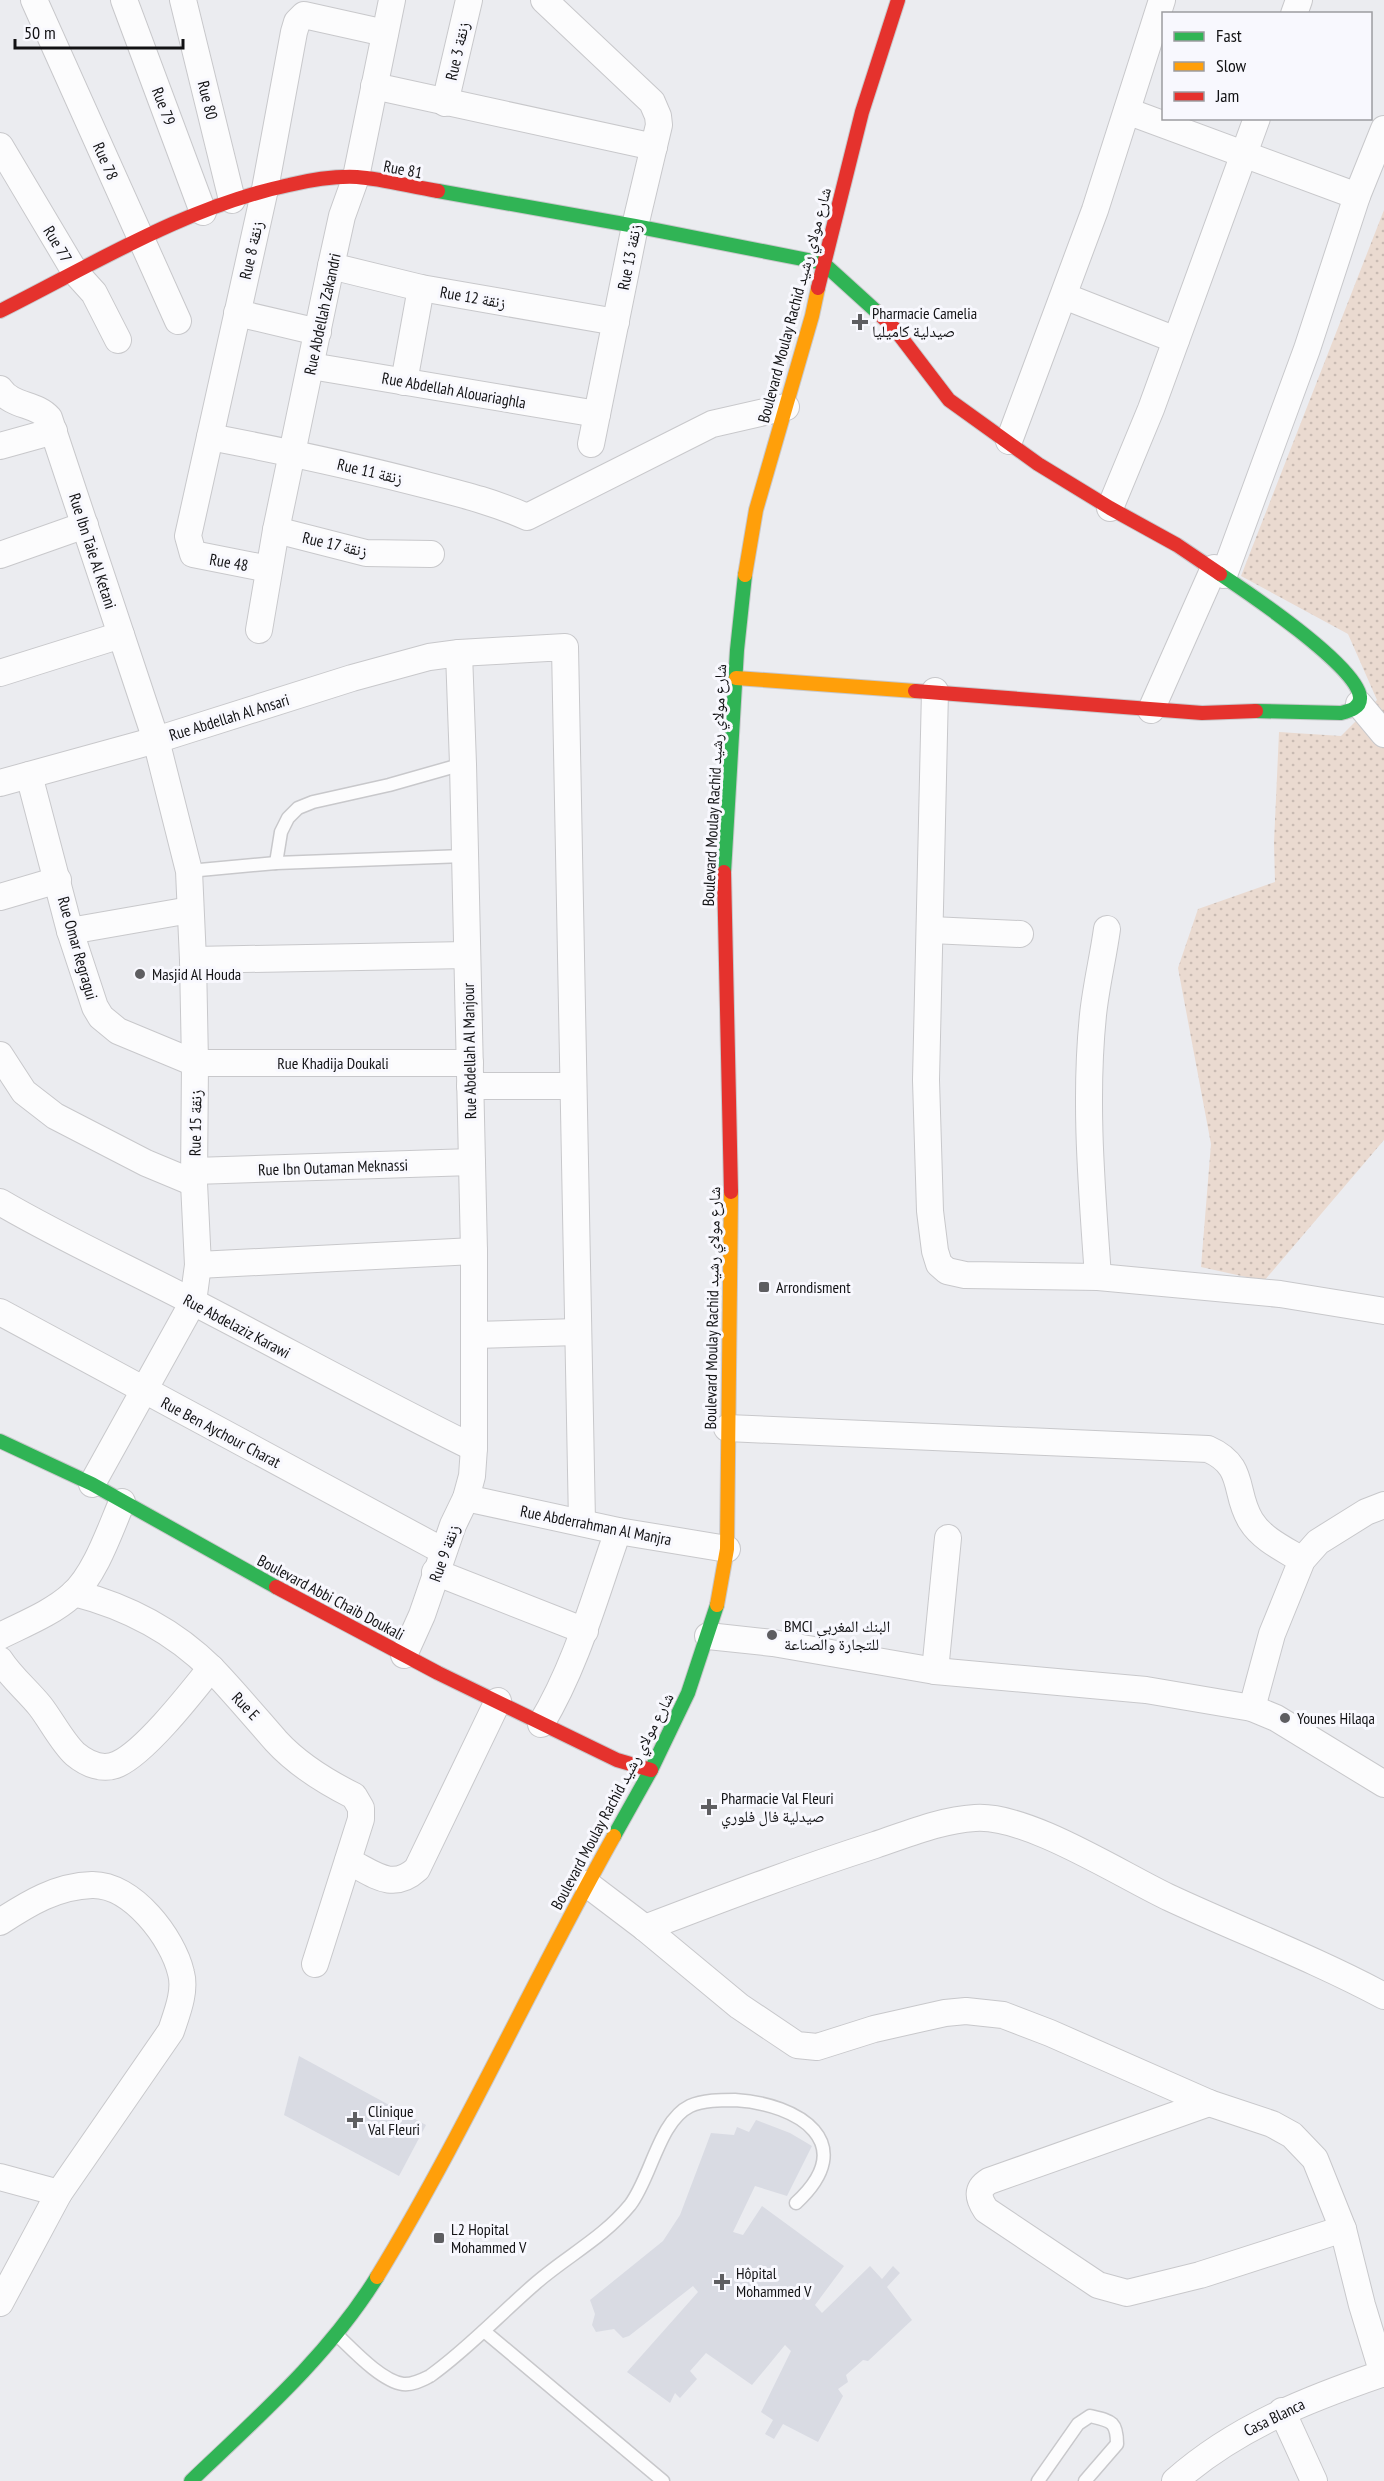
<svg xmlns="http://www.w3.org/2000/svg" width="1384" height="2481" viewBox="0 0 1384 2481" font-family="'PT Sans Narrow','Noto Naskh Arabic',sans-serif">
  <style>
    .built { fill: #d9dbe3 }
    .grass { fill: url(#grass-dots) }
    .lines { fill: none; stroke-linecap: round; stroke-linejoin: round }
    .lane-casing { stroke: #c8c8cb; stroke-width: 15 }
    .street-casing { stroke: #c8c8cb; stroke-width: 28 }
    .fast-casing { stroke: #c8c8cb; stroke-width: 16 }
    .slow-casing { stroke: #c8c8cb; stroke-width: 16 }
    .jam-casing { stroke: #c8c8cb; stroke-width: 16 }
    .lane { stroke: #fcfcfd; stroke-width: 12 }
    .street { stroke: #fcfcfd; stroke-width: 26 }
    .fast { stroke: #30b455; stroke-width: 14 }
    .slow { stroke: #ff9f0a; stroke-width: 14 }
    .jam { stroke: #e5322d; stroke-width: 14 }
    .poi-dot { fill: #5e5e61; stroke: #f8f8fe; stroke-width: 2 }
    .labels { text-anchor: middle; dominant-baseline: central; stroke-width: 6; stroke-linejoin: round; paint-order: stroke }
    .street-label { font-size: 16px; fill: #121214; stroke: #f8f8fe }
    .poi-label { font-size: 16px; fill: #121214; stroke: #f8f8fe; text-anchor: start }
  </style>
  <defs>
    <pattern id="grass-dots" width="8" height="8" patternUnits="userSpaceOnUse" patternTransform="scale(1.5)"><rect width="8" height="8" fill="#eadad0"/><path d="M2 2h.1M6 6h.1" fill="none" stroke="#c8bab2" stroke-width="1.8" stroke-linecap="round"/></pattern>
  </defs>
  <rect width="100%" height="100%" fill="#ebecf0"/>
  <g class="built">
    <path d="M299 2056 426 2125 399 2176 284 2115Z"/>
    <path d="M756 2120 790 2133 812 2146 787 2196 755 2186 733 2232 743 2235 762 2206 844 2266 815 2305 822 2313 870 2266 882 2279 893 2266 900 2273 887 2287 912 2320 868 2361 863 2360 846 2375 848 2382 838 2389 843 2396 818 2442 783 2424 774 2439 765 2434 773 2420 761 2412 791 2351 785 2345 752 2385 706 2353 690 2371 697 2379 680 2398 675 2393 670 2403 627 2372 698 2292 693 2286 629 2336 623 2338 614 2329 596 2332 592 2325 595 2314 590 2300 663 2241 680 2215 711 2133 734 2135 737 2127 749 2132Z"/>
  </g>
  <path class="grass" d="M1384 210V1140L1264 1281 1201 1267 1211 1144 1178 968 1198 909 1275 882 1274 843 1279 732 1341 736 1377 700 1348 634 1241 576Z"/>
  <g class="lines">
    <g class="lane-casing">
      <g id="lane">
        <path d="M276 863 281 832 288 818 298 808 313 802 389 785 463 764"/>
        <path d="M189 871 276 863 464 856"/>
        <path d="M484 2331 663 2481"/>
        <path d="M336 2334C352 2349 381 2381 403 2384 413 2385 422 2380 430 2376 468 2349 500 2314 536 2283 567 2256 603 2238 630 2205 651 2178 659 2121 690 2106 703 2100 721 2100 735 2100 799 2104 861 2143 796 2203"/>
        <path d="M1038 2481 1078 2424 1090 2416C1111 2421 1117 2421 1117 2444L1085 2481"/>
      </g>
    </g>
    <g class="street-casing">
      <g id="street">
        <path d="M34 0 178 321"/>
        <path d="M124 0 203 212"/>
        <path d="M183 0 232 200"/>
        <path d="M544 0 652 102 658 116 659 125 635 226 591 444"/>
        <path d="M1294 14 1299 0"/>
        <path d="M374 86 654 147"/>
        <path d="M445 103 469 0"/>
        <path d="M1127 111 1357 196"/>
        <path d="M0 146 75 272 94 293 118 340"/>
        <path d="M331 266 421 288 616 322"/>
        <path d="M1064 296 1176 340"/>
        <path d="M237 313 318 332"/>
        <path d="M311 366 597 414"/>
        <path d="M404 382 421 288"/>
        <path d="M0 389C12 407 36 403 49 418L156 740 189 871 193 960 195 1063 194 1183 198 1265 193 1302 92 1484"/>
        <path d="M210 437C283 451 354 466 426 485 461 494 494 502 527 517L712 424 786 407"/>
        <path d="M1009 441 1095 210 1162 0"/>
        <path d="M0 446 54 431"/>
        <path d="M1110 508 1151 409 1257 118"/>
        <path d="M276 530 366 553 431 554"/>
        <path d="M0 555 85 525"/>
        <path d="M269 569 193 554 188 536 265 189 294 32 297 22 304 15 385 33"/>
        <path d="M1224 575 1307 349 1357 196 1384 129"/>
        <path d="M259 630 276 530 331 266 342 216 356 177 392 0"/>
        <path d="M0 673 121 635"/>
        <path d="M935 691 926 1080 930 1211 935 1251 939 1264 947 1271 965 1275 1098 1277 1280 1294 1384 1311"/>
        <path d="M1359 704 1384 734"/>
        <path d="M1151 710 1214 568"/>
        <path d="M29 775 70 931 95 1007 101 1017 118 1031 195 1063H470"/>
        <path d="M0 783 156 740 352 678 429 657 459 653 565 647 582 1522"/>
        <path d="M0 897 58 880"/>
        <path d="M931 930 1020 934"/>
        <path d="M70 931 190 910"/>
        <path d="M193 960 467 955"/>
        <path d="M0 1055 24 1092 55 1116 146 1163 194 1183"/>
        <path d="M470 1086H572"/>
        <path d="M194 1171 472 1162"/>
        <path d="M0 1202C63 1239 130 1269 195 1303 288 1351 380 1402 474 1448"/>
        <path d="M198 1265 474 1251"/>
        <path d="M1098 1277C1092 1190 1084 1102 1093 1015 1096 986 1103 958 1107 929"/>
        <path d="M0 1312 443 1551"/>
        <path d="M475 1335 578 1332"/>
        <path d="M727 1428 1208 1449C1247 1466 1233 1493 1251 1521 1262 1539 1284 1549 1302 1560"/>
        <path d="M466 1498 618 1531 727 1549"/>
        <path d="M435 1572 585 1631"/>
        <path d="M74 1593C125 1606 174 1631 212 1669 234 1692 255 1717 276 1741 297 1764 326 1782 354 1796L361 1808V1819L315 1964"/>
        <path d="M0 1636C24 1624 52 1613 72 1595 95 1575 110 1530 122 1502"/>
        <path d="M708 1636 773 1643 935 1671 1146 1690 1252 1708 1276 1718 1384 1784"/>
        <path d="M404 1655 422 1615 453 1525 466 1498 472 1476 474 1448V1251L463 764 459 653"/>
        <path d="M0 1660C11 1677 27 1690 40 1706 51 1720 62 1742 75 1754 87 1764 103 1771 118 1764 146 1751 191 1693 211 1668"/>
        <path d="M935 1671 948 1538"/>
        <path d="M1252 1708 1272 1634 1302 1560 1318 1542 1366 1512 1384 1505"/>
        <path d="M541 1724C577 1664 595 1596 618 1531"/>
        <path d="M348 1861C373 1873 392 1892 417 1869L498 1701"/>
        <path d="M587 1884 645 1928 739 2006 797 2045 817 2047 874 2029 945 2013 966 2011 1003 2015 1050 2033 1209 2103 1272 2124 1292 2135 1315 2159 1343 2229 1362 2305 1383 2374"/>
        <path d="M0 1922C29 1903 57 1886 92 1885 132 1884 173 1938 181 1973 186 1991 177 2013 171 2031L59 2193 0 2303"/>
        <path d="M645 1928C721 1899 797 1870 875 1845 908 1834 941 1820 975 1818 1027 1814 1121 1875 1170 1898 1241 1931 1315 1959 1384 1996"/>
        <path d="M1209 2103 989 2181C976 2189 978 2198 986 2210L1098 2285 1127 2293 1200 2275 1343 2229"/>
        <path d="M0 2177 59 2193"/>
        <path d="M1282 2411 1314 2481"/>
        <path d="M1175 2481C1236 2427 1308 2399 1384 2373"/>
      </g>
    </g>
    <g class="fast-casing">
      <g id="fast">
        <path d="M438 191 635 226 823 263 877 312"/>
        <path d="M1220 574C1247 592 1357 666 1360 697 1361 708 1349 711 1341 713L1256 711"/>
        <path d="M724 872 737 650 745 575"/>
        <path d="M0 1441 92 1484 276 1587"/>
        <path d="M614 1836 651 1770 688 1693 717 1605"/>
        <path d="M191 2481C258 2417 328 2356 377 2277"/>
      </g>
    </g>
    <g class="slow-casing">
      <g id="slow">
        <path d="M745 575 756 510 812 316 818 288"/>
        <path d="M736 678 915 691"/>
        <path d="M717 1605 727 1549 731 1192"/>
        <path d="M377 2277C464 2134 532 1982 614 1836"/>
      </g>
    </g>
    <g class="jam-casing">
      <g id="jam">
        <path d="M818 288 862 112 898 0"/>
        <path d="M0 311C94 264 185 207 289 185 310 180 335 176 357 177 384 179 412 187 438 191"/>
        <path d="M877 312 894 328 949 400 1038 464 1110 508 1177 545 1220 574"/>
        <path d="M915 691 1202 713 1256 711"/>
        <path d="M724 872 731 1192"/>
        <path d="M276 1587 438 1673 617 1760 651 1770"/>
      </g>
    </g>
    <use href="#lane" class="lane"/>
    <use href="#street" class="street"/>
    <use href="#fast" class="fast"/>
    <use href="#slow" class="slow"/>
    <use href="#jam" class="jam"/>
  </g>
  <g class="poi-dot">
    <path d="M857 313h6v6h6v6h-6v6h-6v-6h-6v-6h6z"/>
    <circle cx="140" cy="974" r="6"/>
    <rect x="758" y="1281" width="12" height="12" rx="3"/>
    <circle cx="772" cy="1635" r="6"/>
    <circle cx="1285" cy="1718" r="6"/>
    <path d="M706 1798h6v6h6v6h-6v6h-6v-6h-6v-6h6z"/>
    <path d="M352 2111h6v6h6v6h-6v6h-6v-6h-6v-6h6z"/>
    <rect x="433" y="2232" width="12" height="12" rx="3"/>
    <path d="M719 2273h6v6h6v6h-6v6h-6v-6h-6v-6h6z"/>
  </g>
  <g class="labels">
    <g class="street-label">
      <text transform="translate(457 51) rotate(-77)">Rue 3 زنقة</text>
      <text transform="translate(208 100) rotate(76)">Rue 80</text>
      <text transform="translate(164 106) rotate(69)">Rue 79</text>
      <text transform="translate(106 161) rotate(66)">Rue 78</text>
      <text transform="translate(403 169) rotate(11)">Rue 81</text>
      <text transform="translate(58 244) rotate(59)">Rue 77</text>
      <text transform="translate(251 250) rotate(-77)">Rue 8 زنقة</text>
      <text transform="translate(629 257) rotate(-79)">Rue 13 زنقة</text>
      <text transform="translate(473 297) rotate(10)">Rue 12 زنقة</text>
      <text transform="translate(794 305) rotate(-75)">Boulevard Moulay Rachid شارع مولاي رشيد</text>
      <text transform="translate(322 314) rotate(-78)">Rue Abdellah Zakandri</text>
      <text transform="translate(454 390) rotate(10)">Rue Abdellah Alouariaghla</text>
      <text transform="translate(370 471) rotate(13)">Rue 11 زنقة</text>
      <text transform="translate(335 544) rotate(13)">Rue 17 زنقة</text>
      <text transform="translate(93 551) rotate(72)">Rue Ibn Taie Al Ketani</text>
      <text transform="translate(229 562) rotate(10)">Rue 48</text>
      <text transform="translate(229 717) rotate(-17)">Rue Abdellah Al Ansari</text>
      <text transform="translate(714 785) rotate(-87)">Boulevard Moulay Rachid شارع مولاي رشيد</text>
      <text transform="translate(78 948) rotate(74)">Rue Omar Regragui</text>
      <text transform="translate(469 1051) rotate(-91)">Rue Abdellah Al Manjour</text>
      <text x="333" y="1063">Rue Khadija Doukali</text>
      <text transform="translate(195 1123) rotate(-89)">Rue 15 زنقة</text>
      <text transform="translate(333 1167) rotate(-2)">Rue Ibn Outaman Meknassi</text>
      <text transform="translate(712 1308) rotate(-89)">Boulevard Moulay Rachid شارع مولاي رشيد</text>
      <text transform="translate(237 1326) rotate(28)">Rue Abdelaziz Karawi</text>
      <text transform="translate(221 1432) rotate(28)">Rue Ben Aychour Charat</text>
      <text transform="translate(596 1525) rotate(11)">Rue Abderrahman Al Manjra</text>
      <text transform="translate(444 1553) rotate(-70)">Rue 9 زنقة</text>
      <text transform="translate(331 1597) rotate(28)">Boulevard Abbi Chaib Doukali</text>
      <text transform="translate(246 1706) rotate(46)">Rue E</text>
      <text transform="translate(612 1801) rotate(-62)">Boulevard Moulay Rachid شارع مولاي رشيد</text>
      <text transform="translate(1274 2417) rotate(-26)">Casa Blanca</text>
    </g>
    <g class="poi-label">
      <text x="872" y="313">Pharmacie Camelia<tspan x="872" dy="18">صيدلية كاميليا</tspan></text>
      <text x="152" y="974">Masjid Al Houda</text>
      <text x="776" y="1287">Arrondisment</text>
      <text x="784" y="1626">BMCI البنك المغربي<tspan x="784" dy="18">للتجارة والصناعة</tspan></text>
      <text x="1297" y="1718">Younes Hilaqa</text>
      <text x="721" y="1798">Pharmacie Val Fleuri<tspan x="721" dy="18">صيدلية فال فلوري</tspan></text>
      <text x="368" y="2111">Clinique<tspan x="368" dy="18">Val Fleuri</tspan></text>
      <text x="451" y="2229">L2 Hopital<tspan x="451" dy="18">Mohammed V</tspan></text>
      <text x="736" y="2273">Hôpital<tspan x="736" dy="18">Mohammed V</tspan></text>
    </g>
  </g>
  <rect x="1162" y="12" width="210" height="108" fill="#f8f8fe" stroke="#9c9ca0" stroke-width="1.5"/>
  <rect x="1174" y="32" width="30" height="9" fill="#30b455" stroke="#9c9ca0" stroke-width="1.5"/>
  <text x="1216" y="42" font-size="18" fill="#121214">Fast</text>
  <rect x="1174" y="62" width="30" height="9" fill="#ff9f0a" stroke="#9c9ca0" stroke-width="1.5"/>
  <text x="1216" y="72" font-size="18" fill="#121214">Slow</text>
  <rect x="1174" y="92" width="30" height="9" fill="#e5322d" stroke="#9c9ca0" stroke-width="1.5"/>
  <text x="1216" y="102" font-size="18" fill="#121214">Jam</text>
  <path d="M15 39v9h168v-9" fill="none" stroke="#121214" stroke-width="3"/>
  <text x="24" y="39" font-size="18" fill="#121214" stroke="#f8f8fe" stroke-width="4.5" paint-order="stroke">50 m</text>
</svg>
